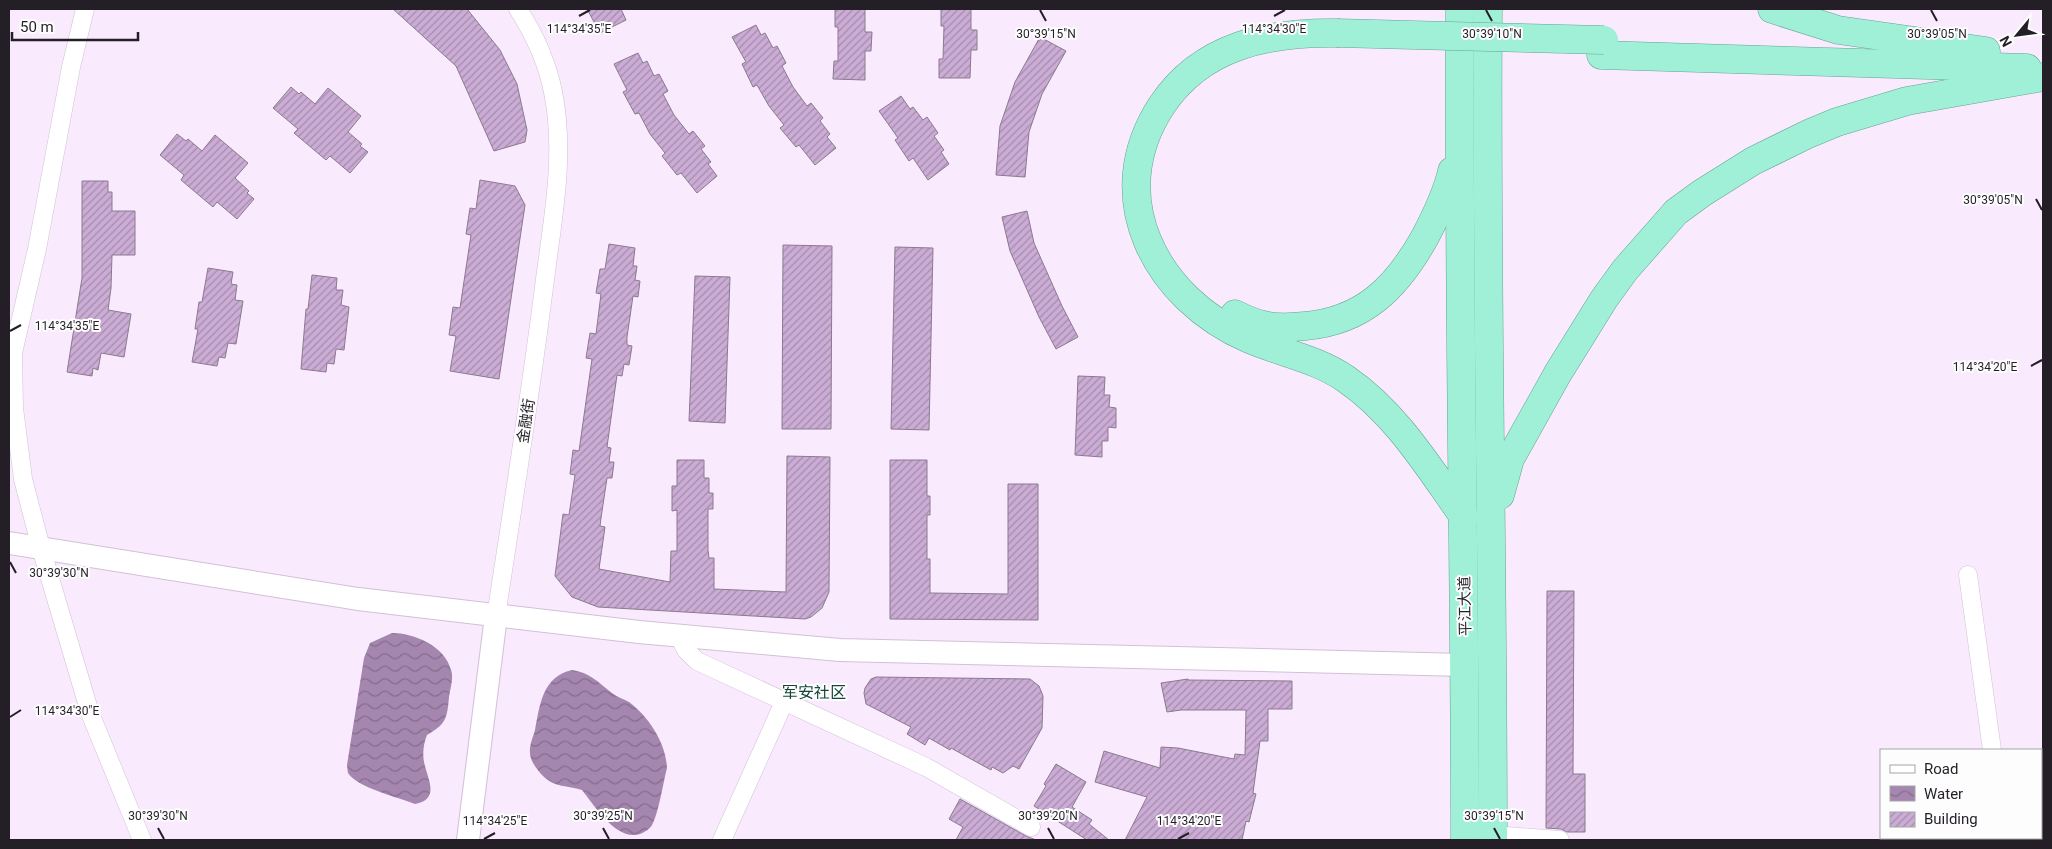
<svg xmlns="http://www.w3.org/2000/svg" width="2052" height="849" viewBox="0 0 2052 849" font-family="Roboto,'Noto Sans SC',sans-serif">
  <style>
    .water { fill: url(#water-waves) }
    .building { fill: url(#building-hatch); stroke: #8a7a8f }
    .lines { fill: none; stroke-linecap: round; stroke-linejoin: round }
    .minor-casing { stroke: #d2c0d7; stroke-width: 19 }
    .tertiary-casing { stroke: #d2c0d7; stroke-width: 24 }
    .trunk-casing { stroke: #64a492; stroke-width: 29 }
    .minor { stroke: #fff; stroke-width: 18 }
    .tertiary { stroke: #fff; stroke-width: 22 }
    .trunk { stroke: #9ff0d6; stroke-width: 28 }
    .trunk-bridge-casing { stroke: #64a492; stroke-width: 29; stroke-linecap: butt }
    .trunk-bridge { stroke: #9ff0d6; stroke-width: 28 }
    .ticks { fill: none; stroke: #241e27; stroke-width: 2 }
    .labels { text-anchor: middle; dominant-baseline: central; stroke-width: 4; stroke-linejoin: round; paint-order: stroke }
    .street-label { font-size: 15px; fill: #241e27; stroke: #fdfdfd }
    .neighbourhood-label { font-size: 16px; fill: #114637; stroke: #fdfdfd }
    .ticks-label { font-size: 12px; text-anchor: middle; fill: #241e27; stroke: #fdfdfd; stroke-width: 4; stroke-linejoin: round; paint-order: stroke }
  </style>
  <defs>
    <pattern id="water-waves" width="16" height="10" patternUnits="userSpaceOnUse" patternTransform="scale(1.25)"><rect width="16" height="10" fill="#a486ae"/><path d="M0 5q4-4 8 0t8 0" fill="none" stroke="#856d8e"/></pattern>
    <pattern id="building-hatch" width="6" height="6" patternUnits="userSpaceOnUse" patternTransform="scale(1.25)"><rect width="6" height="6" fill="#cbacd5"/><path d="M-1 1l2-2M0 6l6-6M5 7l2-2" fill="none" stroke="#a58bad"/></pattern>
  </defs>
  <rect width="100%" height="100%" fill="#f9eafd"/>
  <g class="water">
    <path d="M392 633C414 633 445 646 451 670 454 678 450 689 449 697 447 719 446 724 427 735 423 745 422 756 425 766 429 782 439 799 415 804 400 798 356 787 348 773 348 773 347 766 347 765L364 658 370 643Z"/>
    <path d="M572 670C589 672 599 683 612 693 617 697 624 699 629 702 649 717 666 743 667 768 663 783 659 812 652 825 650 829 645 832 640 834 617 842 594 805 582 790 567 785 555 788 543 776 538 771 530 761 530 753 529 746 533 737 535 730 540 705 542 677 572 670Z"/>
  </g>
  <g class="building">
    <path d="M393 9H467L500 50 517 84 527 130 525 142 494 151 456 66Z"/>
    <path d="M587 9H621L626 20 600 33Z"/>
    <path d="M835 9H865V32H872L871 51H865V80L833 79 834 61H838V27H835Z"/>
    <path d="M941 9H971V30H977V50H971L970 78H939V59H943L944 26H941Z"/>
    <path d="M756 25 761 35 765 33 773 48 777 46 786 63 782 66 793 87 807 106 811 103 823 118 820 121 830 134 827 137 836 148 815 165 799 145 796 147 780 128 784 125 769 106 757 85 753 87 742 64 746 62 732 37Z"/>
    <path d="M1040 37 1066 51 1042 94 1029 132 1025 177 996 175 1000 126 1015 82Z"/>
    <path d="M638 53 643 63 647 61 654 76 659 74 668 91 663 94 674 115 689 134 693 131 705 146 701 149 711 162 708 164 717 176 697 193 681 173 677 175 662 156 665 153 650 134 639 113 635 114 623 92 627 90 614 64Z"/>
    <path d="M291 87 299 94 301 92 315 104 328 88 361 116 348 132 362 144 360 146 368 152 350 173 330 156 326 160 294 133 298 129 273 108Z"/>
    <path d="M901 96 910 109 913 107 923 120 927 117 938 133 934 136 944 150 941 152 949 164 928 180 913 158 909 161 895 140 898 138 879 111Z"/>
    <path d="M177 134 186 141 188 139 202 151 215 135 248 163 235 178 249 191 247 193 254 199 237 219 217 202 213 207 181 180 184 175 160 155Z"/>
    <path d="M480 180 515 186 525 205 499 379 450 371 456 336 449 335 453 307 460 308 471 235 466 234 470 208 476 209Z"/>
    <path d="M82 181H108V192H112V211H135V255H112L111 288 108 310 131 314 124 357 101 353 98 370 93 368 92 376 67 372 82 278Z"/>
    <path d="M1027 211 1034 243 1062 306 1078 337 1056 349 1039 317 1010 251 1002 217Z"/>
    <path d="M609 244 635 248 633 266H637L635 280 640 281 638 297 633 296 627 337V345L632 346 629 365 624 364 622 376 617 375 607 447 611 448 609 462H614L612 478H607L601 518 600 526 605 527 599 569 670 582 671 551H677V510L672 511V486H677V460H704V478H709V493H713V509H708V550L709 558H714V589L786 592 787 456 830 457 829 592 822 608 811 617 805 619 598 607 572 597 555 576 563 514 569 515 575 475 570 474 573 450 579 451 592 359 586 358 590 333 596 334 601 294 596 293 600 269H605Z"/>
    <path d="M783 245 832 246 831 429H782Z"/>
    <path d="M895 247 933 248 929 430 891 429Z"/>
    <path d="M208 268 233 272 231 284 237 285 235 300 243 301 236 344 228 343 225 358 219 357 217 366 192 362 198 329H195L199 302H202Z"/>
    <path d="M312 275 337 278 336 290H343L341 305 349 307 344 350 336 349 334 364 327 363 326 372 301 369 306 309H308Z"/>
    <path d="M695 276 730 277 725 423 689 421Z"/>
    <path d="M1078 376 1105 377 1104 395H1110L1109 407 1116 408V428L1108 427V441H1102V457L1075 455Z"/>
    <path d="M890 460H927V496H930V515H927V559H930V593L1008 594V484H1038V620L890 619Z"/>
    <path d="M1547 591H1574L1573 774H1585V832H1567L1561 829 1546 828Z"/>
    <path d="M876 677 1030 679 1039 686 1043 696 1042 728 1019 769 1013 766 1003 773 992 767 991 770 951 748 950 750 929 738 925 745 907 734 911 727 866 704 864 693 865 688 871 679Z"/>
    <path d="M1188 679V680L1292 681V709H1268V741H1260L1253 793 1256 794 1249 822 1246 821 1242 840H1125L1147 797 1095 782 1104 751 1160 768 1161 747 1178 748 1234 759 1235 754 1245 755 1246 710H1181L1167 712 1161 683Z"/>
    <path d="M1056 764 1086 782 1072 807 1092 820 1089 824 1109 840H1087L1034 806 1046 786 1044 784Z"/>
    <path d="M960 799 1026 836 1036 840H956L963 827 949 819Z"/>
  </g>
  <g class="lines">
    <g class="minor-casing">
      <g id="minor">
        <path d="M85 9 71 67 37 249 13 353 14 408 23 479 41 548 90 713 142 840"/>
        <path d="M1968 575 1992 750"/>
        <path d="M496 616C513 506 530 397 544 287 552 222 566 156 553 92 547 61 534 34 518 9"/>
        <path d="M679 636 686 650 697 661 926 767 1031 827"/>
        <path d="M1493 835 1560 840"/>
        <path d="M2004 838V840"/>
        <path d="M722 840 785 700"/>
      </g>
    </g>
    <g class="tertiary-casing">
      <g id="tertiary">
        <path d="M9 543 358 599 639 632 840 650 1465 665"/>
        <path d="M468 840 496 616"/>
      </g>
    </g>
    <g class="trunk-casing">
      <g id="trunk">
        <path d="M1460 9C1458 286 1465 563 1465 840"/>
        <path d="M1488 9C1486 286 1493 563 1493 840"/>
        <path d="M1772 9 1838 30 1986 51"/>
        <path d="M1337 33C1269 32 1202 45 1162 105 1101 197 1156 299 1249 339 1282 353 1317 359 1346 379 1397 414 1429 468 1464 517"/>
        <path d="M1601 55 2027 68"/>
        <path d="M1235 314C1260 327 1276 329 1305 326 1364 321 1397 287 1425 237 1436 216 1447 194 1452 171"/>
        <path d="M1500 495 1510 459 1558 373 1604 299 1625 270 1676 212 1702 193 1753 161 1808 134 1837 122 1907 101 2043 77"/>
      </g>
    </g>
    <use href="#minor" class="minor"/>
    <use href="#tertiary" class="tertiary"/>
    <use href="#trunk" class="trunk"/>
    <g class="trunk-bridge-casing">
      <path id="trunk-bridge" d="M1337 33 1604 40"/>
    </g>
    <use href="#trunk-bridge" class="trunk-bridge"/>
  </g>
  <path class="ticks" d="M1040 10 1046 21M1486 10 1492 21M1931 10 1937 21M579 16 590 10M1274 16 1285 10M2036 199 2042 210M10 331 21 325M2031 366 2042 360M10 562 16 573M10 717 21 710M158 828 164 839M603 828 609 839M1048 828 1054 839M1494 828 1500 839M484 839 495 833M1178 839 1189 833"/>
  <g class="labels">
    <g class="street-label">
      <text transform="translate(526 421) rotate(-81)">金融街</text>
      <text transform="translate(1465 606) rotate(-91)">平江大道</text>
    </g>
    <g class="neighbourhood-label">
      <text x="814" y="692">军安社区</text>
    </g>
  </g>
  <g class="ticks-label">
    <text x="579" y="33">114°34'35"E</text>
    <text x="1274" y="33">114°34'30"E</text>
    <text x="1046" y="38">30°39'15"N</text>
    <text x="1937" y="38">30°39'05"N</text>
    <text x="1492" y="38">30°39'10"N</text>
    <text x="1993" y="204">30°39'05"N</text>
    <text x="67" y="330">114°34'35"E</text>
    <text x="1985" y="371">114°34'20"E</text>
    <text x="59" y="577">30°39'30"N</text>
    <text x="67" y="715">114°34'30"E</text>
    <text x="158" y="820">30°39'30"N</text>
    <text x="603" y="820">30°39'25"N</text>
    <text x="1048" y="820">30°39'20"N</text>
    <text x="1494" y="820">30°39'15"N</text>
    <text x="495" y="825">114°34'25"E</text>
    <text x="1189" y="825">114°34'20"E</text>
  </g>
  <rect width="2052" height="849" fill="none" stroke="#241e27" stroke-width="20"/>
  <rect x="1880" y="749" width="162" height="90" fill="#fdfdfd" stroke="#a6a4a7"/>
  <rect x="1890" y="765" width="25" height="8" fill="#ffffff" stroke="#a6a4a7"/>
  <text x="1924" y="774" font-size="15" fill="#241e27">Road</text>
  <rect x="1890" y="786" width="25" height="15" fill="url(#water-waves)" stroke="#a6a4a7"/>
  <text x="1924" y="799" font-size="15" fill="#241e27">Water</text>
  <rect x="1890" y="812" width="25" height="15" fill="url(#building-hatch)" stroke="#a6a4a7"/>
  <text x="1924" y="824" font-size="15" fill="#241e27">Building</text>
  <g transform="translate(2017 35) rotate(241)" stroke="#fdfdfd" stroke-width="4" paint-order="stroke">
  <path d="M0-4L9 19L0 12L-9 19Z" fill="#241e27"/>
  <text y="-8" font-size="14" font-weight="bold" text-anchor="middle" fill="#241e27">N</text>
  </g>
  <path d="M12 32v8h126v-8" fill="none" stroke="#241e27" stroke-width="2.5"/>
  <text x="20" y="32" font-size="15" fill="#241e27" stroke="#fdfdfd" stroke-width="4" paint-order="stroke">50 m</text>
</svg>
